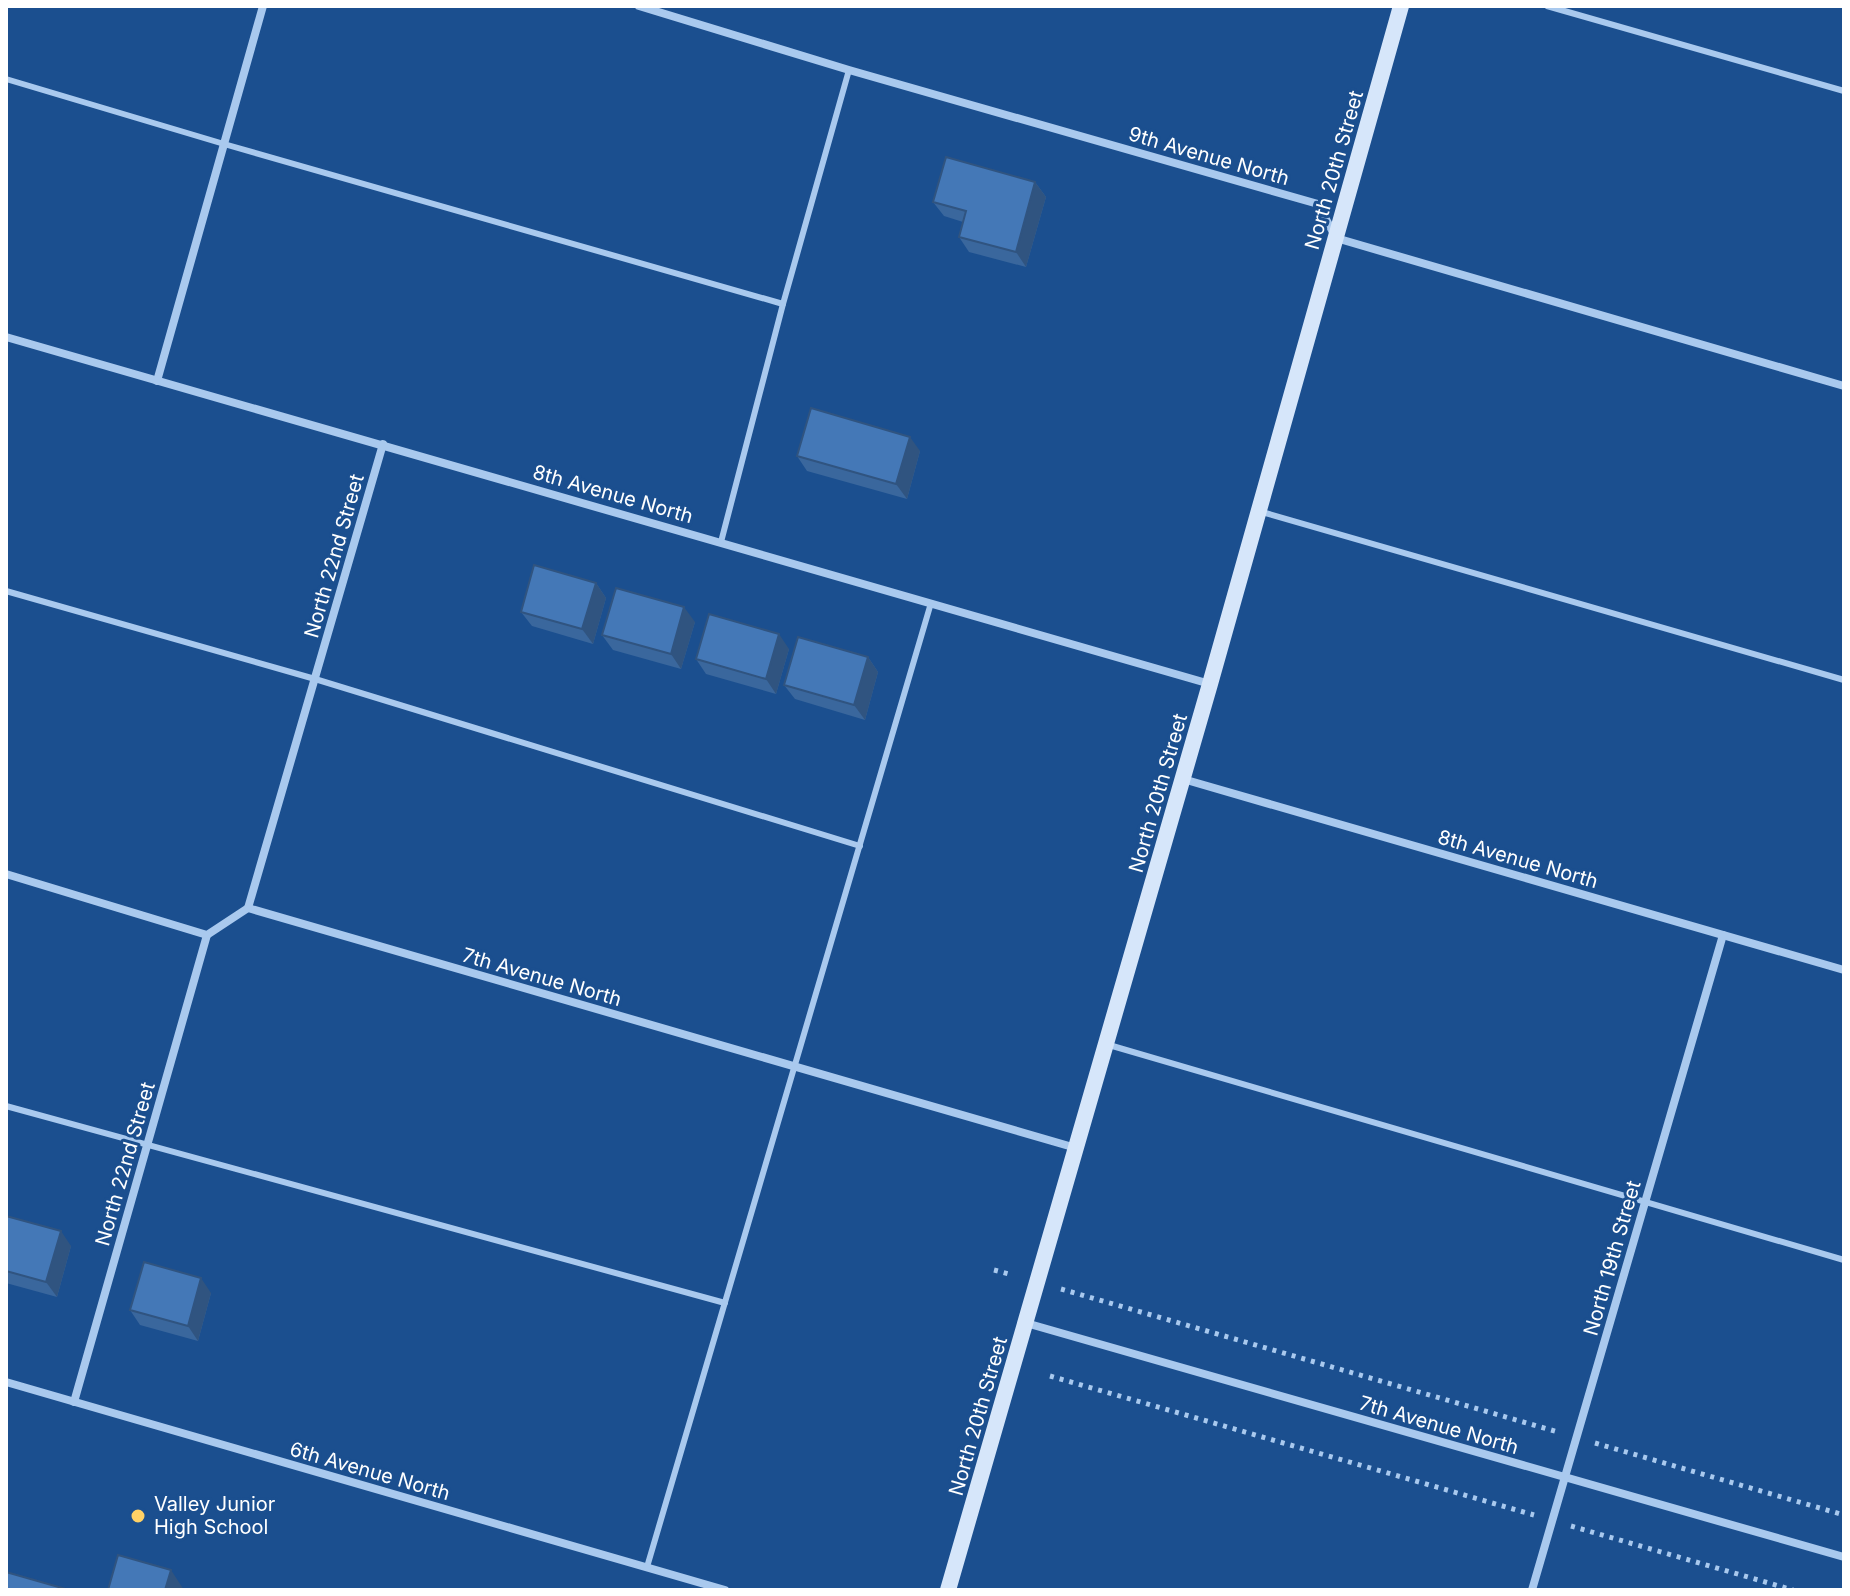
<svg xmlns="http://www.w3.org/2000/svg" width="1850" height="1596" viewBox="0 0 1850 1596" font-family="Inter,sans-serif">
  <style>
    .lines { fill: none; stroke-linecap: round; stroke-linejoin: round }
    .path { stroke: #a9c9ee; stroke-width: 5; stroke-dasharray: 4 6; stroke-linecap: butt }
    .lane { stroke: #a9c9ee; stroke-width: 6 }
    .street { stroke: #a9c9ee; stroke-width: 8 }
    .secondary { stroke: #d6e6fa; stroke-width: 16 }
    .wall { fill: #3a679d }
    .shaded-wall { fill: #305480 }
    .building { fill: #4478b7; stroke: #305480; stroke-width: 2 }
    .poi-dot { fill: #ffd166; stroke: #1b4f8f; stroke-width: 3 }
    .labels { text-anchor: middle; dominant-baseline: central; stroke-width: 6; stroke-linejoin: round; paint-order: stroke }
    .street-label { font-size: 20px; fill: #fff; stroke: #1b4f8f }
    .poi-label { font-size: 20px; fill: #fff; stroke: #1b4f8f; text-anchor: start }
  </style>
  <rect width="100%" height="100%" fill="#1b4f8f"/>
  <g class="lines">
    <g class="path">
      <path d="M994 1270 1013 1275"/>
      <path d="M1061 1289 1558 1432"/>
      <path d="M1050 1376 1534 1515"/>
      <path d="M1595 1443 1844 1515"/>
      <path d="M1571 1526 1793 1590"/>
    </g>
    <g class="lane">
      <path d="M1547 6 1844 91"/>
      <path d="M6 79 224 144 783 304 849 70"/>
      <path d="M1262 512 1844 680"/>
      <path d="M721 542 783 304"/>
      <path d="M6 591 315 679 860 846"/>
      <path d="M1109 1045 1844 1260"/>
      <path d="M6 1106 725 1303"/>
      <path d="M647 1567 931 603"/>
    </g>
    <g class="street">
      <path d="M639 6 849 70 1318 204 1336 238 1844 386"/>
      <path d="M6 337 1210 684"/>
      <path d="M157 381 263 6"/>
      <path d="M1183 779 1844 970"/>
      <path d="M6 874 207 935 248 908 1076 1148"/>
      <path d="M248 908 383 444"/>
      <path d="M1026 1323 1844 1557"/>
      <path d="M6 1382 725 1590"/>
      <path d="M74 1402 207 935"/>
      <path d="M1532 1590 1723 935"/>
    </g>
    <path class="secondary" d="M948 1590 1210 684 1401 6"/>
  </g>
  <g class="wall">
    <path d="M1035 182 1046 197 1026 267 969 252 959 237 963 222 944 216 933 202Z"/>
    <path d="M920 451 907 499 807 471 797 456Z"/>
    <path d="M596 583 606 598 593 644 532 626 521 612Z"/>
    <path d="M695 622 681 669 613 650 602 635Z"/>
    <path d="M789 649 776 694 706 674 696 659Z"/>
    <path d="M868 657 878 672 865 720 795 699 784 685Z"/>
    <path d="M6 1216 71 1246 57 1297 6 1283Z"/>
    <path d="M211 1293 198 1341 140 1325 130 1310Z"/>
  </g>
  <g class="shaded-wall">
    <path d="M1035 182 1046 197 1026 267 1016 252Z"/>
    <path d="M910 437 920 451 907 499 896 484Z"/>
    <path d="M596 583 606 598 593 644 582 629Z"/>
    <path d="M684 607 695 622 681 669 671 654Z"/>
    <path d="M779 634 789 649 776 694 766 679Z"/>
    <path d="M868 657 878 672 865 720 854 705Z"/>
    <path d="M61 1231 71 1246 57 1297 46 1282Z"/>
    <path d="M201 1278 211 1293 198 1341 188 1326Z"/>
    <path d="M171 1570 184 1590H165Z"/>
  </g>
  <g class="building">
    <path d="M946 157 1035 182 1016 252 959 237 966 211 933 202Z"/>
    <path d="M811 408 910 437 896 484 797 456Z"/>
    <path d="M534 565 596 583 582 629 521 612Z"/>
    <path d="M616 588 684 607 671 654 602 635Z"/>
    <path d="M709 614 779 634 766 679 696 659Z"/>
    <path d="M798 637 868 657 854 705 784 685Z"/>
    <path d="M6 1216 61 1231 46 1282 6 1271Z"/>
    <path d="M144 1262 201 1278 188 1326 130 1310Z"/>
    <path d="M118 1555 171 1570 165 1590H108Z"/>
    <path d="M6 1572 69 1590H6Z"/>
  </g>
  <circle class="poi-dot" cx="138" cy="1516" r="8"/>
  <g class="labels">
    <g class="street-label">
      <text transform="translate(1209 156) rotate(16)">9th Avenue North</text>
      <text transform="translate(1334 170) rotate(-74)">North 20th Street</text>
      <text transform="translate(613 494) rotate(16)">8th Avenue North</text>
      <text transform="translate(334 556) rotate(-74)">North 22nd Street</text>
      <text transform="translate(1158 793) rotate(-74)">North 20th Street</text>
      <text transform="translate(1518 859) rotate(16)">8th Avenue North</text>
      <text transform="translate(542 977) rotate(16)">7th Avenue North</text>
      <text transform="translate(125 1164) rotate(-74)">North 22nd Street</text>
      <text transform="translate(1612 1258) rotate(-74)">North 19th Street</text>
      <text transform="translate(978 1416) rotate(-74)">North 20th Street</text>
      <text transform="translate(1439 1425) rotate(16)">7th Avenue North</text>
      <text transform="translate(370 1471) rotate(16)">6th Avenue North</text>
    </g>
    <g class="poi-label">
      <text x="154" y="1504">Valley Junior<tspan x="154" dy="23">High School</tspan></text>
    </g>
  </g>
  <rect width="1850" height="1596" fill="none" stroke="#ffffff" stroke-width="16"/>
</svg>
